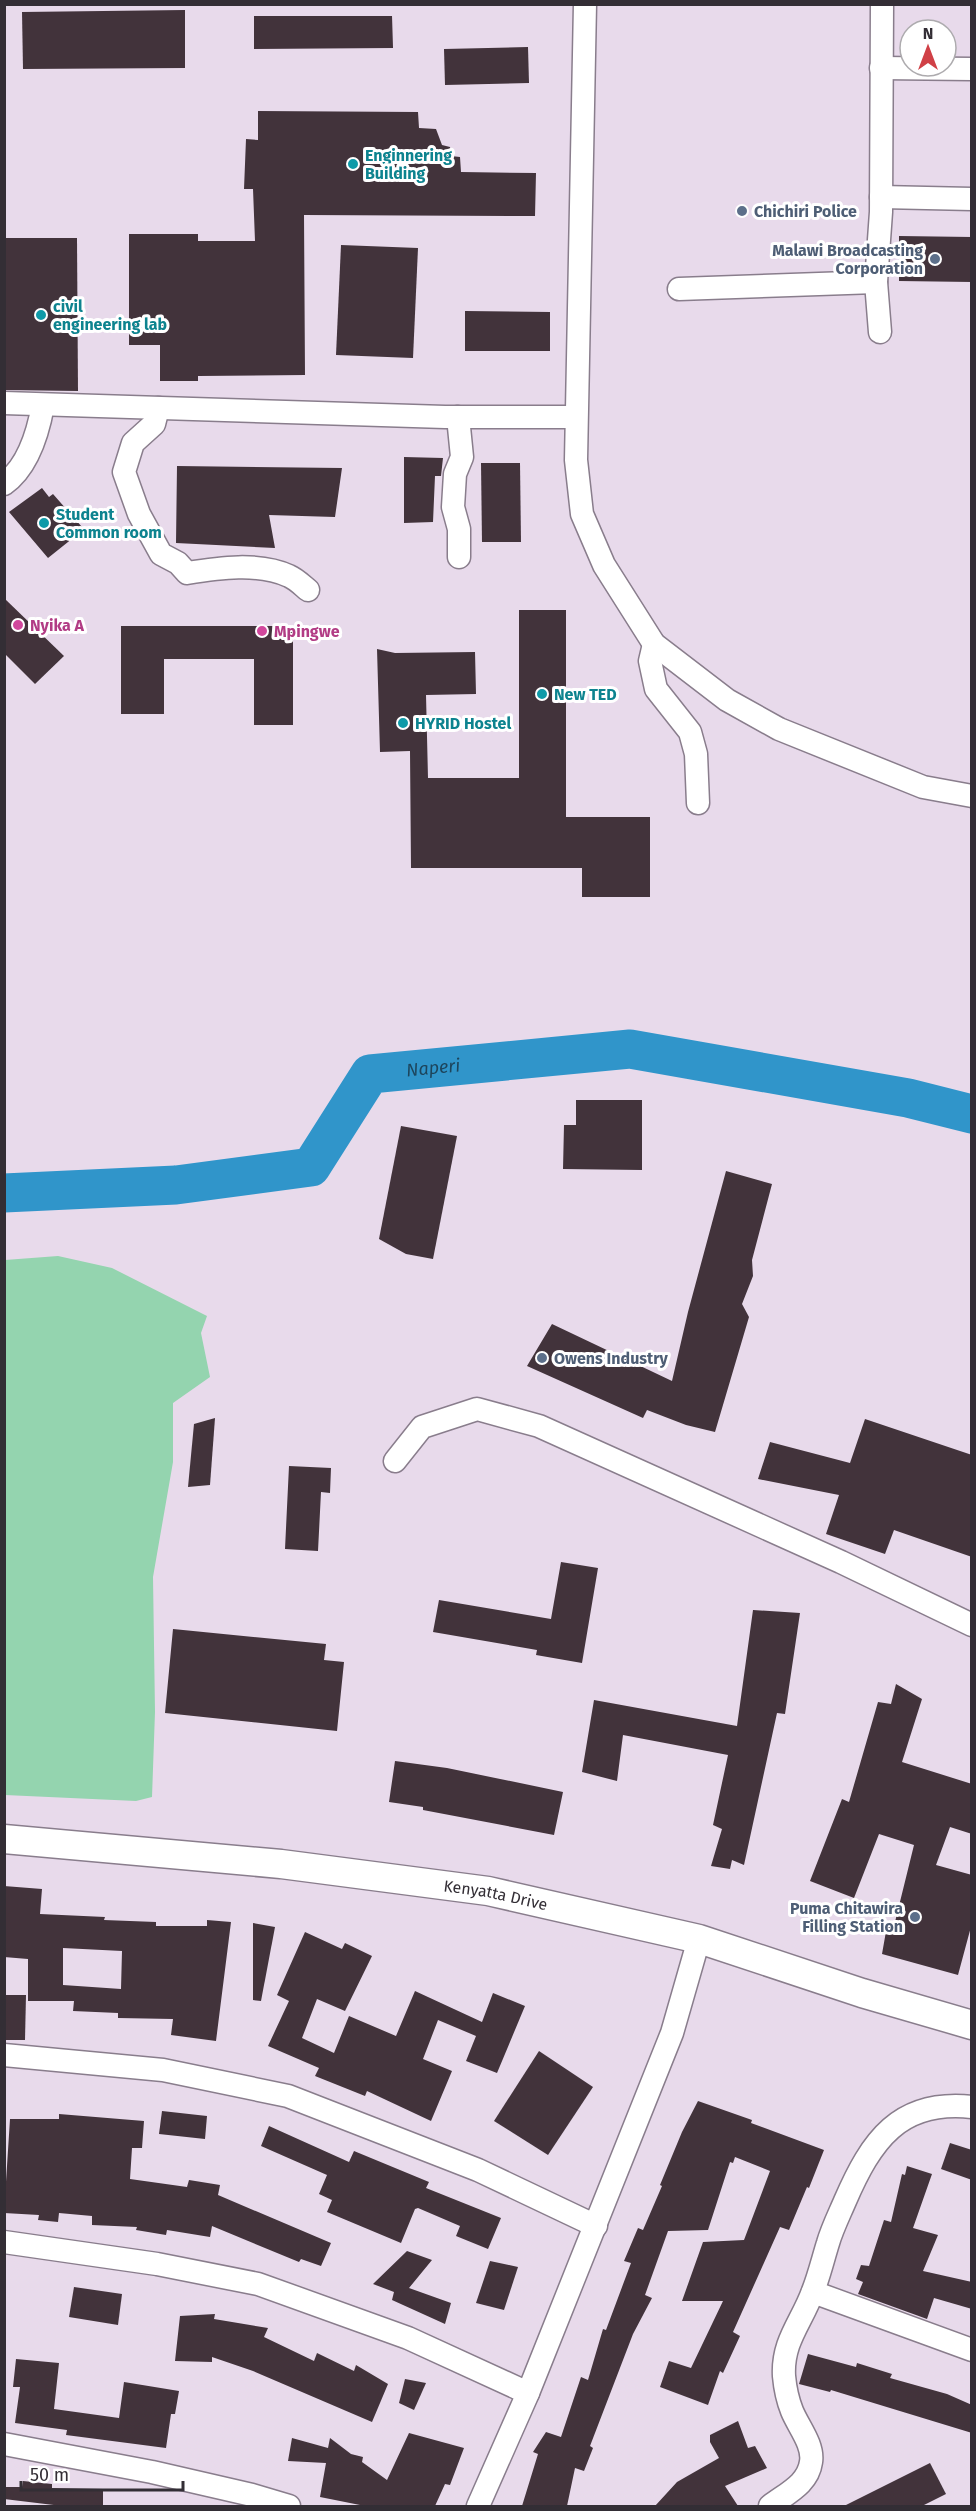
<svg xmlns="http://www.w3.org/2000/svg" width="976" height="2511" viewBox="0 0 976 2511" font-family="'Fira Sans',sans-serif">
  <style>
    .green { fill: #94d4af }
    .lines { fill: none; stroke-linecap: round; stroke-linejoin: round }
    .river { stroke: #3095ca; stroke-width: 39 }
    .building { fill: #42333b; fill-rule: evenodd }
    .minor-casing { stroke: #897d8c; stroke-width: 25 }
    .major-casing { stroke: #897d8c; stroke-width: 31 }
    .minor { stroke: #fff; stroke-width: 22 }
    .major { stroke: #fff; stroke-width: 28 }
    .culture-dot { fill: #0f9aa8; stroke: #fff; stroke-width: 2 }
    .service-dot { fill: #5c6f8a; stroke: #fff; stroke-width: 2 }
    .hotel-dot { fill: #d1479c; stroke: #fff; stroke-width: 2 }
    .labels { text-anchor: middle; dominant-baseline: central; stroke-width: 6; stroke-linejoin: round; paint-order: stroke }
    .culture-label { font-size: 16px; font-weight: bold; fill: #0d838f; stroke: #fff; text-anchor: start }
    .service-label { font-size: 16px; font-weight: bold; fill: #4e5e75; stroke: #fff; text-anchor: start }
    .hotel-label { font-size: 16px; font-weight: bold; fill: #b23c85; stroke: #fff; text-anchor: start }
    .street-label { font-size: 16px; fill: #332e35; stroke: #fff }
    .water-label { font-size: 18px; font-style: italic; fill: #1d455c; stroke: #fff }
  </style>
  <rect width="100%" height="100%" fill="#e8daeb"/>
  <path class="green" d="M58 1256 112 1268 207 1316 201 1333 210 1377 173 1403V1462L153 1577 155 1712 152 1797 136 1801 5 1795V1260Z"/>
  <g class="lines">
    <path class="river" id="s1" d="M4 1193 176 1185 311 1167 370 1074 630 1049 908 1098 972 1114"/>
  </g>
  <g class="building">
    <path d="M185 10V68L23 69 22 12Z"/>
    <path d="M254 16H392L393 48 254 49Z"/>
    <path d="M528 47 529 83 445 85 444 49Z"/>
    <path d="M258 111 418 112 419 128 436 129 442 145 450 147 451 156 460 157 461 172 536 173 535 216 304 215 305 375 198 376V381H160V345H129V234H198V241H255L253 189H244L246 139 258 140Z"/>
    <path d="M899 236 972 237V282L899 281Z"/>
    <path d="M4 238H77L78 391 4 390Z"/>
    <path d="M341 245 418 248 413 358 336 355Z"/>
    <path d="M465 311 550 312V351H465Z"/>
    <path d="M404 457 443 458 441 476H435L433 522 404 523Z"/>
    <path d="M481 463H520L521 542H482Z"/>
    <path d="M177 466 342 468 335 517 269 515 275 548 176 543Z"/>
    <path d="M42 488 49 497 53 494 82 527 76 532 78 534 48 558 9 512Z"/>
    <path d="M4 598 64 656 35 684 4 653Z"/>
    <path d="M519 610H566V817H650V897H582V868H411L410 751 380 752 377 649 395 653 475 652 476 694 426 695 428 778H519Z"/>
    <path d="M121 626H293V725H254V659H164V714H121Z"/>
    <path d="M576 1100H642V1170L563 1169 564 1125H576Z"/>
    <path d="M401 1126 457 1136 433 1259 406 1254 379 1239Z"/>
    <path d="M726 1171 772 1184 752 1260 753 1276 742 1304 749 1317 715 1432 686 1425 647 1410 643 1418 527 1366 552 1324 672 1381 688 1312Z"/>
    <path d="M215 1418 210 1485 188 1487 194 1424Z"/>
    <path d="M865 1419 972 1455V1557L894 1530 885 1554 826 1534 839 1495 758 1479 770 1442 850 1463Z"/>
    <path d="M289 1466 331 1468 330 1493 321 1492 318 1551 285 1549Z"/>
    <path d="M561 1562 598 1568 582 1663 536 1655 537 1650 433 1632 439 1600 551 1619Z"/>
    <path d="M753 1610 800 1613 785 1714 777 1713 744 1865 732 1860 730 1869 711 1866 722 1829 713 1825 728 1755 623 1735 617 1781 582 1772 594 1700 737 1726Z"/>
    <path d="M173 1629 326 1644 324 1660 344 1662 337 1731 165 1713Z"/>
    <path d="M896 1684 922 1699 902 1762 972 1784V1834L950 1827 936 1865 972 1875V1923L958 1975 882 1954 888 1920 895 1922 914 1845 879 1834 854 1898 810 1881 842 1799 849 1802 878 1702 891 1704Z"/>
    <path d="M395 1761 447 1768 563 1792 554 1835 423 1810V1807L389 1802Z"/>
    <path d="M4 1886 42 1889 40 1914 105 1917 104 1920 156 1922V1926H207V1920L231 1922 216 2041 171 2035 173 2019 118 2018V2013L73 2011 74 2001H28V1959L4 1957ZM63 1948 122 1951 121 1989 63 1985Z"/>
    <path d="M253 1923 275 1927 261 2001 253 2000Z"/>
    <path d="M305 1932 342 1949 345 1943 372 1956 345 2011 317 1999 302 2038 334 2053 349 2016 396 2036 415 1991 482 2022 493 1993 525 2006 497 2073 466 2061 476 2036 438 2020 423 2059 452 2071 431 2121 367 2091 365 2096 315 2076 319 2068 268 2046 289 2001 277 1995Z"/>
    <path d="M4 1995H26L25 2040H4Z"/>
    <path d="M539 2051 593 2087 548 2155 494 2121Z"/>
    <path d="M698 2101 752 2120 751 2123 824 2150 809 2188 807 2187 789 2230 780 2227 733 2332 740 2336 723 2373 720 2371 708 2405 660 2387 669 2361 691 2368 723 2301H682L703 2242 744 2240 770 2171 735 2157 733 2163 730 2162 708 2230 668 2231 645 2295 652 2298 633 2334 590 2446 593 2448 584 2471 575 2468 567 2506H522L538 2454 533 2452 546 2432 561 2437 581 2377 588 2380 603 2329 606 2330 631 2263 624 2261 638 2228 643 2230 662 2186 660 2185 682 2132Z"/>
    <path d="M162 2111 207 2116 205 2139 159 2134Z"/>
    <path d="M59 2114 144 2121 142 2148H132L130 2179 187 2187 189 2180 220 2185 218 2195 331 2243 321 2266 301 2259 299 2262 212 2226 210 2237 167 2230 166 2235 136 2230 137 2227 92 2225V2216L59 2213 58 2222 38 2220 39 2215 4 2213 10 2119H59Z"/>
    <path d="M269 2126 349 2162 354 2151 429 2182 426 2188 501 2218 488 2249 456 2236 460 2226 418 2208 415 2209 401 2243 327 2212 332 2200 319 2194 327 2175 261 2146Z"/>
    <path d="M950 2143 972 2150V2180L941 2169Z"/>
    <path d="M907 2166 932 2174 913 2228 938 2235 923 2271 972 2282V2309L934 2298 927 2319 858 2294 863 2282 856 2279 861 2265 869 2266 884 2220 891 2222 902 2174 905 2175Z"/>
    <path d="M407 2251 432 2260 409 2288 451 2303 445 2324 392 2300 394 2292 373 2284Z"/>
    <path d="M490 2261 518 2267 504 2310 476 2303Z"/>
    <path d="M74 2287 122 2294 118 2325 69 2317Z"/>
    <path d="M215 2314 214 2319 268 2328 264 2337 314 2361 317 2353 354 2371 356 2365 388 2384 372 2422 253 2371 212 2357V2362L175 2361 180 2316Z"/>
    <path d="M808 2354 856 2367 857 2363 892 2374 890 2378 947 2394 972 2405V2433L831 2390 830 2392 799 2384Z"/>
    <path d="M16 2359 59 2363 54 2409 119 2418 124 2382 179 2391 175 2414H171L166 2448 66 2435 67 2430 15 2423 20 2387H13Z"/>
    <path d="M405 2379 426 2383 414 2410 399 2403Z"/>
    <path d="M738 2421 748 2448 755 2446 767 2468 725 2486 738 2506H655L677 2482 719 2458 710 2442V2435Z"/>
    <path d="M409 2433 464 2448 450 2485 445 2484 435 2506H365L320 2497 326 2463 288 2461 292 2438 328 2448 330 2438 351 2454 363 2457 362 2462 387 2480Z"/>
    <path d="M930 2463 946 2494 922 2506H844Z"/>
    <path d="M23 2481 52 2484V2488L103 2489V2506H62L4 2499V2487H22Z"/>
  </g>
  <g class="lines">
    <g class="minor-casing">
      <g id="minor">
        <path d="M585 4 576 460 582 514 604 565 654 644 727 700 779 729 923 787 972 796"/>
        <path d="M881 68 972 69"/>
        <path d="M881 197 972 199"/>
        <path d="M679 289 876 282"/>
        <path d="M880 332 876 282 881 212 882 4"/>
        <path d="M4 403 445 417H576"/>
        <path d="M158 408 154 424 133 443 124 472 139 514 161 554 178 563 187 573C218 568 259 562 289 576 296 579 302 585 308 590"/>
        <path d="M458 417 462 457 455 474 453 507 459 529V557"/>
        <path d="M4 484C28 467 38 433 43 405"/>
        <path d="M654 644 650 661 656 689 690 732 696 754 698 803"/>
        <path d="M395 1461 422 1427 477 1409 539 1426 841 1562 972 1625"/>
        <path d="M4 2055 163 2070 288 2096 478 2170 596 2226"/>
        <path d="M4 2242 157 2264 258 2284 408 2338 528 2393"/>
        <path d="M813 2292 972 2350"/>
        <path d="M4 2444 152 2472 252 2495 289 2506"/>
        <path d="M478 2506 528 2393 672 2033 699 1939"/>
        <path d="M770 2506C787 2493 808 2484 811 2462 814 2445 798 2426 792 2411 788 2401 785 2387 784 2376 782 2341 802 2322 813 2291 819 2276 823 2259 828 2243 832 2229 839 2215 845 2201 871 2141 899 2099 972 2107"/>
      </g>
    </g>
    <g class="major-casing">
      <g id="major">
        <path id="s2" d="M4 1839 281 1864 488 1891 699 1939 862 1993 972 2025"/>
      </g>
    </g>
    <use href="#minor" class="minor"/>
    <use href="#major" class="major"/>
  </g>
  <g class="culture-dot">
    <circle cx="353" cy="164" r="6"/>
    <circle cx="41" cy="315" r="6"/>
    <circle cx="44" cy="523" r="6"/>
    <circle cx="542" cy="694" r="6"/>
    <circle cx="403" cy="723" r="6"/>
  </g>
  <g class="service-dot">
    <circle cx="742" cy="211" r="6"/>
    <circle cx="935" cy="259" r="6"/>
    <circle cx="542" cy="1358" r="6"/>
    <circle cx="915" cy="1917" r="6"/>
  </g>
  <g class="hotel-dot">
    <circle cx="18" cy="625" r="6"/>
    <circle cx="262" cy="631" r="6"/>
  </g>
  <g class="labels">
    <g class="culture-label">
      <text x="365" y="155">Enginnering<tspan x="365" dy="18">Building</tspan></text>
      <text x="53" y="306">civil<tspan x="53" dy="18">engineering lab</tspan></text>
      <text x="56" y="514">Student<tspan x="56" dy="18">Common room</tspan></text>
      <text x="554" y="694">New TED</text>
      <text x="415" y="723">HYRID Hostel</text>
    </g>
    <g class="service-label">
      <text x="754" y="211">Chichiri Police</text>
      <text x="923" y="250" text-anchor="end">Malawi Broadcasting<tspan x="923" dy="18">Corporation</tspan></text>
      <text x="554" y="1358">Owens Industry</text>
      <text x="903" y="1908" text-anchor="end">Puma Chitawira<tspan x="903" dy="18">Filling Station</tspan></text>
    </g>
    <g class="hotel-label">
      <text x="30" y="625">Nyika A</text>
      <text x="274" y="631">Mpingwe</text>
    </g>
    <g class="street-label">
      <text stroke="none"><textPath href="#s2" startOffset="495">Kenyatta Drive</textPath></text>
    </g>
    <g class="water-label">
      <text stroke="none"><textPath href="#s1" startOffset="482">Naperi</textPath></text>
    </g>
  </g>
  <rect width="976" height="2511" fill="none" stroke="#332e35" stroke-width="12"/>
  <g transform="translate(928 48)"><circle r="28" fill="#ffffff" stroke="#adabae" stroke-width="1.5"/>
  <path d="M0-4.5L10 22L0 15L-10 22Z" fill="#d04046"/>
  <text y="-9" font-size="16" font-weight="bold" text-anchor="middle" fill="#332e35">N</text>
  </g>
  <path d="M21 2481v9h162v-9" fill="none" stroke="#332e35" stroke-width="3"/>
  <text x="30" y="2481" font-size="18" fill="#332e35" stroke="#ffffff" stroke-width="4.5" paint-order="stroke">50 m</text>
</svg>
